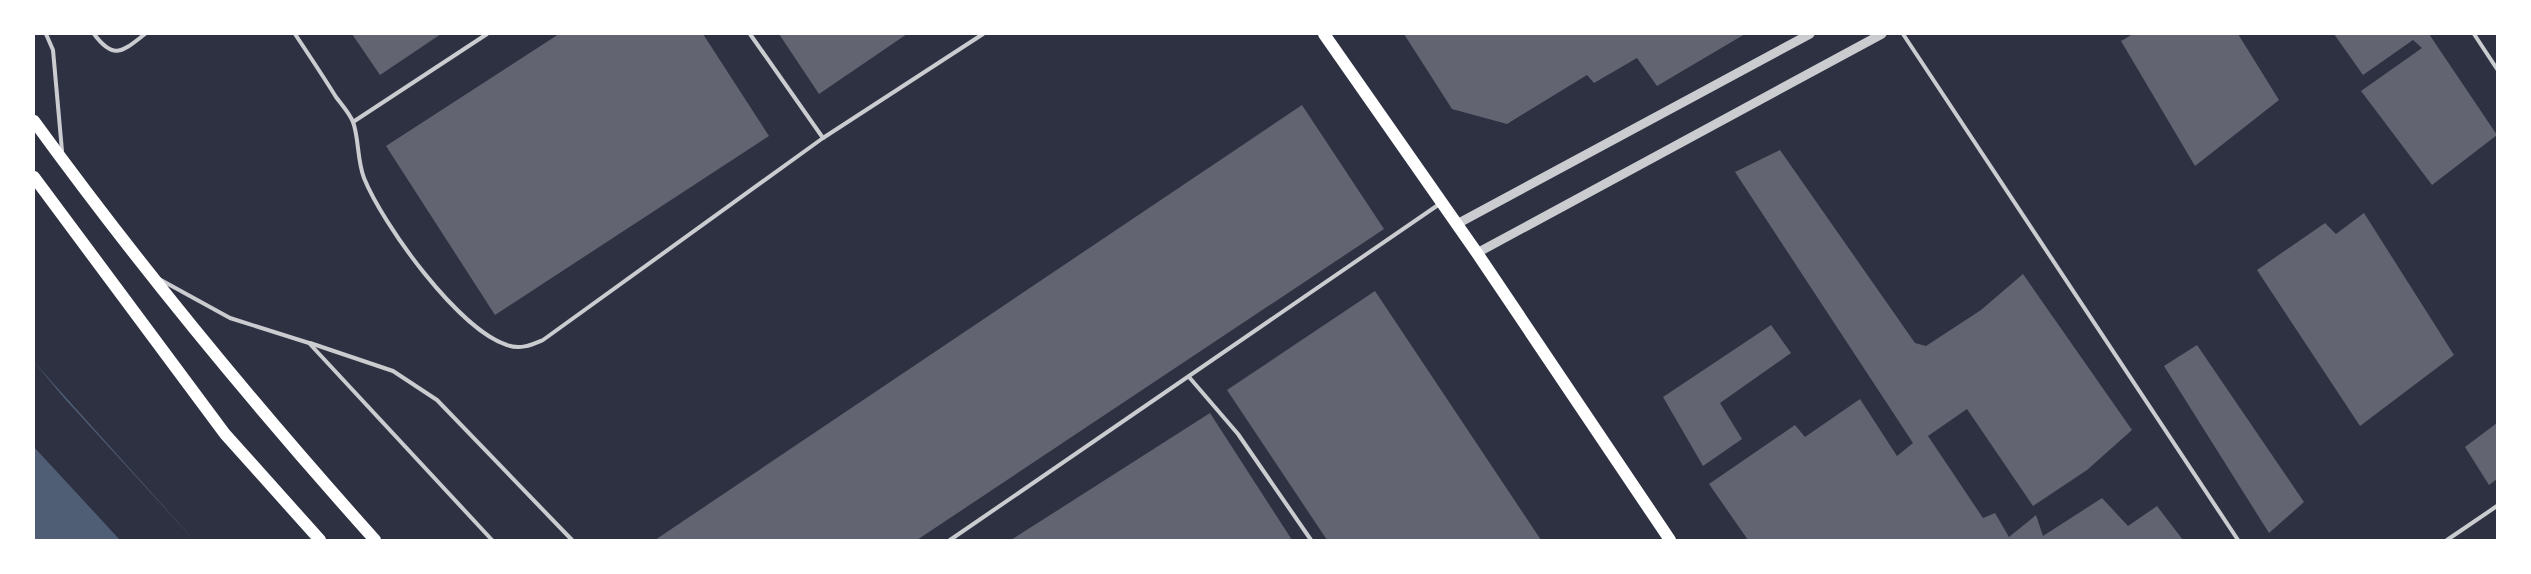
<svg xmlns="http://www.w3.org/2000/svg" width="2531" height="574" viewBox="0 0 2531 574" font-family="Mulish,sans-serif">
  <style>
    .water { fill: #4f5d75 }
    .pier { fill: #2d3142 }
    .building { fill: #626471 }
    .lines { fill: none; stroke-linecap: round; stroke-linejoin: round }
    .service { stroke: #caccd0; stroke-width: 4 }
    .tertiary { stroke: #caccd0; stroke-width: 9 }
    .primary { stroke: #fff; stroke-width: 12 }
  </style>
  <rect width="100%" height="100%" fill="#2d3142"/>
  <path class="water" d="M34 362 194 540H34Z"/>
  <path class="pier" d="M34 362 65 399 194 540H120L34 447Z"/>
  <g class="building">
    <path d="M352 34H441L380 75Z"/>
    <path d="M559 34H703L769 136 495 315 386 146Z"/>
    <path d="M779 34H907L819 94Z"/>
    <path d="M1404 34H1745L1657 86 1637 58 1594 83 1587 75 1507 124 1452 109Z"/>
    <path d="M2133 34H2238L2279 100 2195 166 2121 41Z"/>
    <path d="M2334 34H2429L2497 135 2432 185 2361 91 2422 48 2413 40 2363 75Z"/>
    <path d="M1302 105 1384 229 917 540H655Z"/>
    <path d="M1780 150 1915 343 1926 346 1981 310 2023 274 2132 430 2087 470 2033 506 1967 409 1928 436 1983 518 1995 513 2009 537 2036 515 2043 536 2102 498 2128 526 2157 506 2183 540H1748L1709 484 1795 425 1805 437 1860 399 1897 456 1913 443 1735 172Z"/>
    <path d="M2364 213 2454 355 2360 426 2257 270 2325 223 2336 234Z"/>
    <path d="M1375 291 1541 540H1327L1227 390Z"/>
    <path d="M1771 325 1791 353 1720 403 1742 439 1703 466 1663 397Z"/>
    <path d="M2197 345 2304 502 2269 533 2164 366Z"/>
    <path d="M1210 413 1292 540H1011Z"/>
    <path d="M2497 423V479L2489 485 2465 447Z"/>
  </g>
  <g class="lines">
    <g class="service">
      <path d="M46 34 53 50 62 151"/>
      <path d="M94 34C114 61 123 51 145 34"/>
      <path d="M295 34C309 55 323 76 336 97 342 105 350 114 353 122 359 138 357 160 364 178 383 225 458 329 507 345 520 350 531 345 543 340L823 138 983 34"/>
      <path d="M750 34 823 138"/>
      <path d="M1903 34 2238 540"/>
      <path d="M2474 34 2497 69"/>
      <path d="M353 122 487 34"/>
      <path d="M159 279 230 318 309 343 492 540"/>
      <path d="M310 343 393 371 437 400 572 540"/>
      <path d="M1189 377 1238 434 1311 540"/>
      <path d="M950 540 1441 203"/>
      <path d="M2447 540 2497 506"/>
    </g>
    <g class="tertiary">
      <path d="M1457 224 1810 34"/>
      <path d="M1477 253 1882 34"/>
    </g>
    <g class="primary">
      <path d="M1324 34 1477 253 1670 540"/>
      <path d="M34 121C140 267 255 406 375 540"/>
      <path d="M34 177 225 434 320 540"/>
    </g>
  </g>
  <rect width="2531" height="574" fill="none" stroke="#ffffff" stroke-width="70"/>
</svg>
